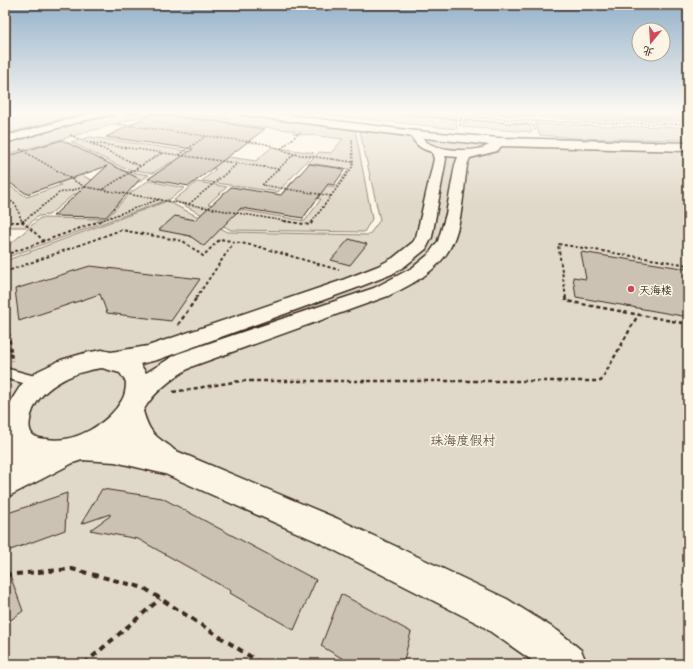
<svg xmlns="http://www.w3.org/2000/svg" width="693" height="669" viewBox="0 0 693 669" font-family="Mali,'LXGW WenKai TC',sans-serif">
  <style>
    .green { fill: #e0d8c8; stroke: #8e8173 }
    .water { fill: #b7ad9e; stroke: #85796b }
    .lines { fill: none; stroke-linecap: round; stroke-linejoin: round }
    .shore { stroke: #6d5e51; stroke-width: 1 }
    .building { fill: #ccc2b3; stroke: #3b2a1e }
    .lane-casing { stroke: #3b2a1e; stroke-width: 3 }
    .street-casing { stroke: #3b2a1e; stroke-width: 3 }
    .highway-casing { stroke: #3b2a1e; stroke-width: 3 }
    .path-far3 { stroke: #3b2a1e; stroke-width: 1.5; stroke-dasharray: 2 1.5; stroke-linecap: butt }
    .path-far2 { stroke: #3b2a1e; stroke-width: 2; stroke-dasharray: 3 2.5; stroke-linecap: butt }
    .path-far1 { stroke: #3b2a1e; stroke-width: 2.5; stroke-dasharray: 4 3; stroke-linecap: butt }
    .path { stroke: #3b2a1e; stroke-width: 4; stroke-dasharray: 6 5; stroke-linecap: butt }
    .lane { fill: #fcf5e5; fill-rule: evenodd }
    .street { fill: #fcf5e5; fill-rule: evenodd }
    .highway { fill: #fcf5e5; fill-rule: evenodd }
    .poi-dot { fill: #d1495b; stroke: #fcf5e5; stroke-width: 1.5 }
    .labels { text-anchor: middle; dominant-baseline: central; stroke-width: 3; stroke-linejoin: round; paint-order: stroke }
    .poi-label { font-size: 11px; fill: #3b2a1e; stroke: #fcf5e5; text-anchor: start }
    .near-park-label { font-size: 13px; fill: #645648; stroke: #fcf5e5 }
  </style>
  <rect width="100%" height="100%" fill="#fcf5e5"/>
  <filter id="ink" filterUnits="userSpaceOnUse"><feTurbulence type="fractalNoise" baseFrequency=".025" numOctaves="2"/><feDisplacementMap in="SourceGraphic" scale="8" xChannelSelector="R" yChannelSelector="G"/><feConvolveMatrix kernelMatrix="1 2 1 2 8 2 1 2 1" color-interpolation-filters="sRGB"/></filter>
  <g filter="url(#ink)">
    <g class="green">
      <path d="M46 112H87L5 134V122Z"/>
      <path d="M121 112H226L355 129 372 219 364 232 231 230 174 200 197 182 227 187 208 204 305 221 321 199 282 193 293 181 336 187 349 169 308 163 319 152 331 153 343 139 293 133 295 131 154 113 5 155V142L87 118Z"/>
      <path d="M299 112H382L456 119 457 129Z"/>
      <path d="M464 120 528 124 532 132 463 127Z"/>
      <path d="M535 124 608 126 688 127V140L575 138 540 135Z"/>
      <path d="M359 127 458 138 688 147V664H5V261L167 201 228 232 369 235 380 220Z"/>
      <path d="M90 137 256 161 272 147 314 153 278 192 202 181 216 169 171 162 153 173 123 168 71 142Z"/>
      <path d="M35 149 91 180 119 170 149 175 120 194H74L49 215 38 216 26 227H5V183L27 197 61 185 11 156Z"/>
      <path d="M148 181 185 188 170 199 5 258V249L40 218 106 219 130 193Z"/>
    </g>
    <path class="water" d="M450 112H688V121L587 120Z"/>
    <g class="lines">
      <g class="shore">
        <path d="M518 112 587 116 688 117"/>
        <path d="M640 112H682"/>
      </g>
    </g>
    <g class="building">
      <path d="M152 114 230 123 229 124 265 129 189 186 148 179 193 149 106 137Z"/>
      <path d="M62 140 140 179 106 217 53 216 107 166 27 194 5 180V157Z"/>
      <path d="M309 164 345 169 334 185 328 184 303 218 241 208 204 246 190 236 159 230 175 216 195 220 231 187 281 195Z"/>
      <path d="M349 239 367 244 350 265 331 260Z"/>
      <path d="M581 252 688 269V317L576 297 573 277 586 279Z"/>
      <path d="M90 266 200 279 171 321 107 313 100 294 19 321 15 289Z"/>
      <path d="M102 489 162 498 316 580 294 630 230 593 231 591 138 539 90 530 110 516V514L81 524Z"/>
      <path d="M67 493 65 530 5 552V514Z"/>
      <path d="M5 567H7L23 611 5 624Z"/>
      <path d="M341 594 411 632 403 664H352L321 646Z"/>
    </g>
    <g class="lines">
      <g class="lane-casing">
        <path id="lane" d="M5 368 46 379 48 383 46 387 41 388 5 378Z"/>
      </g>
      <g class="street-casing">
        <path id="street" d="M416 131 420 132C422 134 423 138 424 140 436 151 473 153 487 146 494 143 495 137 503 140L505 142 497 151 470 158 467 165C458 238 461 262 388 296L193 366C174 377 154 391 143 411 147 424 150 432 161 440 165 443 171 446 174 450L338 519 507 599 558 631 581 650 587 664H537L481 625 316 541 165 474 115 462 82 460 73 463 5 498V414L14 396 21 385 38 371 61 360 85 353 102 350 111 352 148 346 340 281 378 266 393 258 413 242 416 237 434 159 432 152C421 149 415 145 410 134ZM445 156 458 157 455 165 446 214 438 241 428 255 412 268 374 288 177 354 146 373 140 364 157 360 354 289 392 274 405 266 426 249 432 237 446 159ZM102 368 120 373 126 382C126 389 125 395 122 400 109 423 75 444 47 439 42 439 37 438 33 435 29 431 29 425 30 420 35 388 74 371 102 368Z"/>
      </g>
      <g class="highway-casing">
        <g id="highway">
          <path d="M96 112H116L115 114 86 120 5 143V136Z"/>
          <path d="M237 112H264L416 131 499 138 688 143V151L499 146 416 137 242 115Z"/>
        </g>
      </g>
      <g class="path-far3">
        <path d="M166 112 231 119"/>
        <path d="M212 112 228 114"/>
        <path d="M406 112 547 122 688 124"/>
        <path d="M380 113 533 125 535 130"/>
        <path d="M125 115 144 112"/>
        <path d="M117 124 266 144 294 154"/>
        <path d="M460 126 461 117"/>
        <path d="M70 135 86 142 278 169"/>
        <path d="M90 143 140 166"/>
        <path d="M20 149 85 187"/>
        <path d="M281 149 300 132"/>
        <path d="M179 155 206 136"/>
        <path d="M103 189 162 153"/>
        <path d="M331 196 262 185 294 154 353 162"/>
        <path d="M5 197 16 205 22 222"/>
        <path d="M189 204 237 164"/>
        <path d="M22 222 59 193 86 187 290 222"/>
        <path d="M97 222 160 199"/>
        <path d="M312 222 353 166 352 139"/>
      </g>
      <g class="path-far2">
        <path d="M22 221 44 241"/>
        <path d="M284 221 310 225 313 221"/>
        <path d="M5 222H22L24 221"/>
        <path d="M5 255 100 221"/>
        <path d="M5 272 121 230 183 241 203 256 220 239 256 246 339 270"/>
        <path d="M196 298 234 242"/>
        <path d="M566 298 558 244 688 265"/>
      </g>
      <g class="path-far1">
        <path d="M565 297 566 301 688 324"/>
        <path d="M5 298 12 361"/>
        <path d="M178 325 197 297"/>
        <path d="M173 392 240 381H601L638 315"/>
      </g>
      <g class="path">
        <path d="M5 575 72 569 144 588 262 664"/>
        <path d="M84 664 160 599"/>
      </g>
      <use href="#lane" class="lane"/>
      <use href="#street" class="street"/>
      <use href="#highway" class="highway"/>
    </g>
  </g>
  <linearGradient id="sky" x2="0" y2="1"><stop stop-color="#94b1ca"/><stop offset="0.55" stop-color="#fefaf3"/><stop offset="1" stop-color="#fefaf3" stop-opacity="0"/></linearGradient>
  <rect width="693" height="205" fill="url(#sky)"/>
  <circle class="poi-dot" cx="631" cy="289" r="4"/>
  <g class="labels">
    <g class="poi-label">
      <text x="639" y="289">天海楼</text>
    </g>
    <g class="near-park-label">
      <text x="463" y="439">珠海度假村</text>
    </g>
  </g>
  <rect width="693" height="669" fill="none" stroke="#fcf5e5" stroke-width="20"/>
  <rect x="10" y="10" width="673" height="649" fill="none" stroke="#3b2a1e" stroke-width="1.5" filter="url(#ink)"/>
  <g transform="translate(651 42) rotate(198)"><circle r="19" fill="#fcf5e5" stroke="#afa495"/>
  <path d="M0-3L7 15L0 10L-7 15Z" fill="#d1495b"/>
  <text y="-6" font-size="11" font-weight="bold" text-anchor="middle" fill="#3b2a1e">北</text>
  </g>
</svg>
